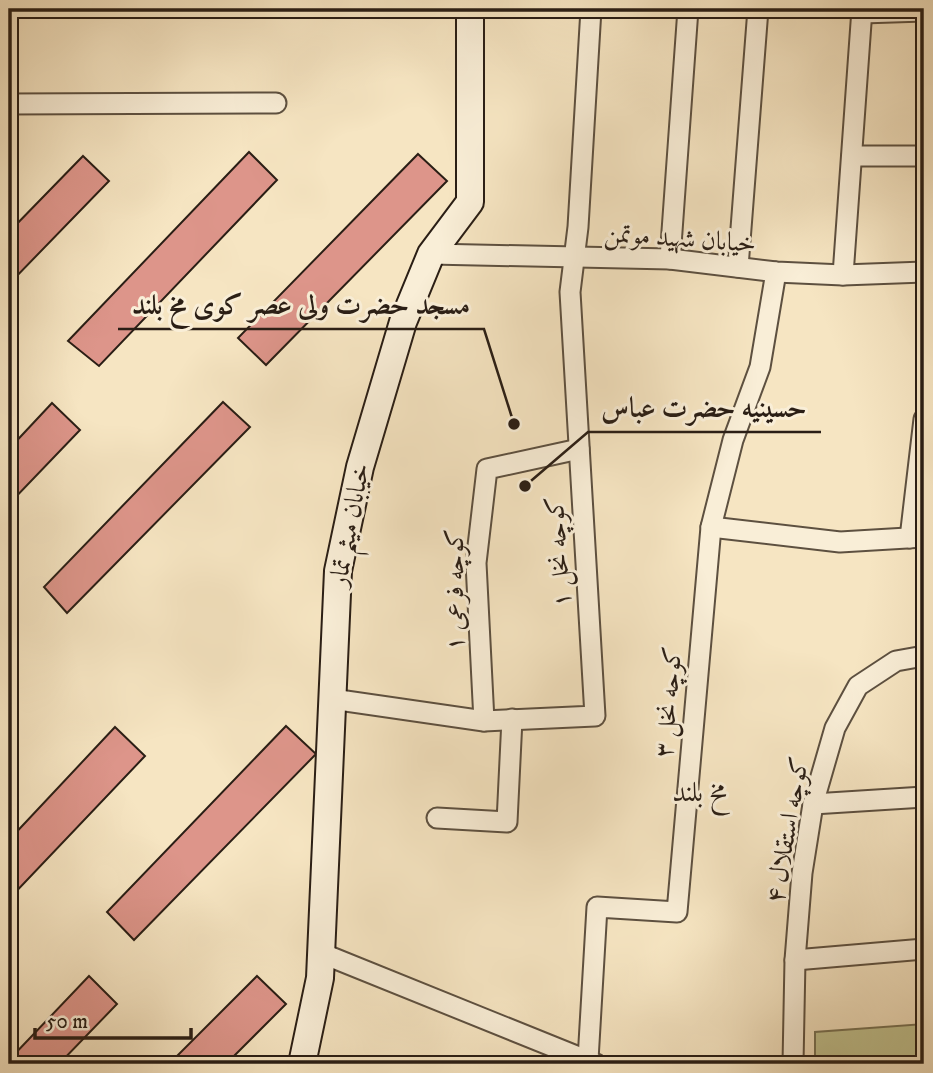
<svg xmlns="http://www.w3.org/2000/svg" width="933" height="1073" viewBox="0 0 933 1073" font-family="'IM FELL DW Pica',Amiri,serif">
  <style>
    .green { fill: #c1c390; stroke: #767052; stroke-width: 2 }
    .building { fill: #dd958a; stroke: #2a1e15; stroke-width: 2 }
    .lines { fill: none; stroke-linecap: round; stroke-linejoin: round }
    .street-casing { stroke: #5d5040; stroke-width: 23 }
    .secondary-casing { stroke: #2a1e15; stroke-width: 30 }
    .street { stroke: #f9eed7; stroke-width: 19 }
    .secondary { stroke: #f9eed7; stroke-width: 26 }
    .labels { text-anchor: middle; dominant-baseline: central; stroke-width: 6; stroke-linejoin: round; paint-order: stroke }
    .street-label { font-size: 26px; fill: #2a1e15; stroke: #f9eed7 }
    .neighbourhood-label { font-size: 28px; fill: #2a1e15; stroke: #f9eed7 }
    .leader { fill: none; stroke: #2a1e15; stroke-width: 2.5 }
    .callout-dot { fill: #2a1e15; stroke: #f9eed7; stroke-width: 2.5 }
    .callout-label { font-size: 28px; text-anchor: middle; font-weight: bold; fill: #2a1e15; stroke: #f9eed7; stroke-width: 6; stroke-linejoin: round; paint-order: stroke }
  </style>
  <rect width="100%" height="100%" fill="#f6e5c2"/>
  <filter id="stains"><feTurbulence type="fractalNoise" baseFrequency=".00286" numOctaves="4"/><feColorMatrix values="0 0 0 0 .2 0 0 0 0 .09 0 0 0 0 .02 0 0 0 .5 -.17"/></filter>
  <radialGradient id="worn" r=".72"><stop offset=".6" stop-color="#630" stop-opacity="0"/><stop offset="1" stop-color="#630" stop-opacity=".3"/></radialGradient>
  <path class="green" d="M924 1024V1064H815V1032Z"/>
  <g class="building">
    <path d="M249 152 277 180 99 366 68 341Z"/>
    <path d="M418 154 447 181 266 365 238 338Z"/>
    <path d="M83 156 109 181 9 284V232Z"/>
    <path d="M223 402 250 427 67 613 44 587Z"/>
    <path d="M52 403 80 430 9 504V449Z"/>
    <path d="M286 726 316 754 134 940 107 912Z"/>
    <path d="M115 727 145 756 9 899V840Z"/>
    <path d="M89 976 117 1004 59 1064H9V1060Z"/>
    <path d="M257 976 286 1004 226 1064H169Z"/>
  </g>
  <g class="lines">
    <g class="street-casing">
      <g id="street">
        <path d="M862 13 924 11"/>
        <path d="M9 104 276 103"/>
        <path d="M852 156H924"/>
        <path d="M431 254 670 259 776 272 843 275 924 272"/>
        <path d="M670 259 688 9"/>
        <path d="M738 267 758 9"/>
        <path d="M843 275 862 9"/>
        <path d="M711 527 840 542 924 537"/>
        <path d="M910 538 924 419"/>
        <path d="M332 699 484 721 595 716 570 292 578 227 591 9"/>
        <path d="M484 721 476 563 487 469 579 449"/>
        <path d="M813 804 924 797"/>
        <path d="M437 818 507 822 512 719"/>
        <path d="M321 953 596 1064"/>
        <path d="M795 960 924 949"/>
        <path d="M588 1060 597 907 677 912 711 527 733 440 760 367 776 272"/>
        <path d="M793 1064 795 960 802 873 813 804 835 728 858 686 896 661 924 656"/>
      </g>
    </g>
    <g class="secondary-casing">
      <path id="secondary" d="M302 1064 320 978 338 571 360 467 403 322 431 254 470 202V9"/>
    </g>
    <use href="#street" class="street"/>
    <use href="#secondary" class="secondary"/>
  </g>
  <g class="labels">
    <g class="street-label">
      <text transform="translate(680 239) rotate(4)">خیابان شهید موتمن</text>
      <text transform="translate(350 525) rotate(-79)">خیابان میثم تمار</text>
      <text transform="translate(559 552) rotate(-94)">کوچه نخل ۱</text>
      <text transform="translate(455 590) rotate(-90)">کوچه فرعی ۱</text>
      <text transform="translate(669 702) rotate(-85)">کوچه نخل ۳</text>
      <text transform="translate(788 830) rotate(-80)">کوچه استقلال ۴</text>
    </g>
    <g class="neighbourhood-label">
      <text x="700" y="792">مخ بلند</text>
    </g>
  </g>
  <path class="leader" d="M514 424L484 329H118M525 486L588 432H821"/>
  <g class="callout-dot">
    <circle cx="514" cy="424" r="7"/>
    <circle cx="525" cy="486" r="7"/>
  </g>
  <g class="callout-label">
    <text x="301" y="314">مسجد حضرت ولی عصر کوی مخ بلند</text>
    <text x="704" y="417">حسینیه حضرت عباس</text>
  </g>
  <rect width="933" height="1073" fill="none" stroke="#f6e5c2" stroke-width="35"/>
  <rect x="10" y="10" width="912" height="1052" fill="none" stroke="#2a1e15" stroke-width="3.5"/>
  <rect x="18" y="18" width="898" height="1038" fill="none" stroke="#2a1e15" stroke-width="2"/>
  <path d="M35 1028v10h156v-10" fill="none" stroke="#2a1e15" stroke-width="3.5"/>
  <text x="46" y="1028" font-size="21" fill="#2a1e15" stroke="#f9eed7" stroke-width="5" paint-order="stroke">50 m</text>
  <rect width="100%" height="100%" filter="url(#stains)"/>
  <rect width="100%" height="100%" fill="url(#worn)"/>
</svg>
